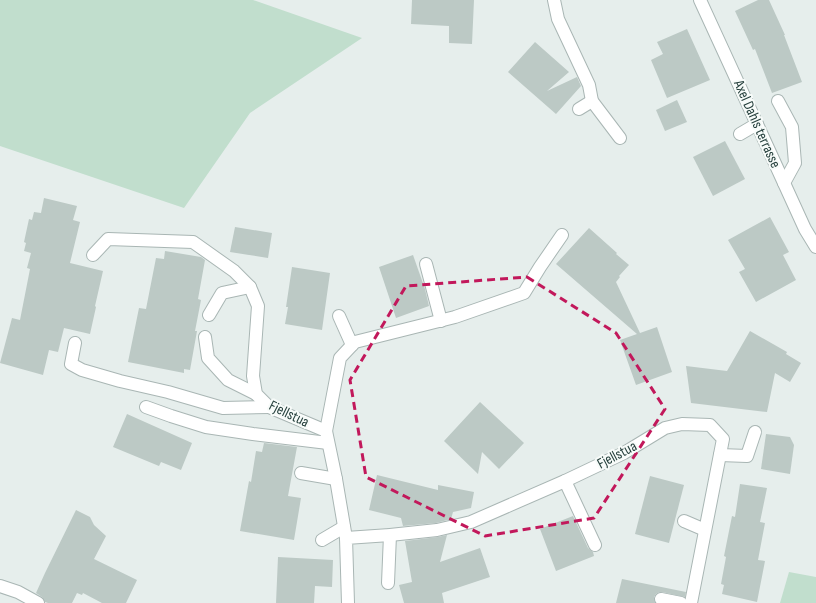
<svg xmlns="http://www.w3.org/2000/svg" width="816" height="603" viewBox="0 0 816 603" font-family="'Sofia Sans Condensed',sans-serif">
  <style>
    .green { fill: #c1decd }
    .building { fill: #bcc9c5 }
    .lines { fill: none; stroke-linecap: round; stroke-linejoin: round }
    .minor-casing { stroke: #a9b6b4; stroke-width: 14 }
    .minor { stroke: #fff; stroke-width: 12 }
    .marked { fill: none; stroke: #c2185b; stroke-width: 3; stroke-dasharray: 8 5; stroke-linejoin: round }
    .labels { text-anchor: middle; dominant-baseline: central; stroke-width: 4; stroke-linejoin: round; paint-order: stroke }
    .street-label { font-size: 15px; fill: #26403d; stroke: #f7fbf9 }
  </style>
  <rect width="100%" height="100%" fill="#e6eeec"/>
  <g class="green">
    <path d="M0 0H253L362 38 250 113 184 208 0 146Z"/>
    <path d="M789 572 816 577V603H780Z"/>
  </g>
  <g class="building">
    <path d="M412 0H474L472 44 449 43V26L411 24Z"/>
    <path d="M758 0H769L785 35H784L802 82 772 93 755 49 753 50 735 11Z"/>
    <path d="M687 29 710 80 667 98 651 60 663 54 657 42Z"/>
    <path d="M535 42 569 72 547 91 577 77 581 86 556 114 508 72Z"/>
    <path d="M677 100 687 122 665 131 656 110Z"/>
    <path d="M725 141 745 179 713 196 693 157Z"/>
    <path d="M44 198 77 206 73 220 80 222 70 263 103 271 95 306 96 307 90 334 64 328 58 352 49 350 43 375 0 363 12 318 20 320 30 269 27 268 31 253 24 251 26 243 24 242 29 219 32 220 34 212 41 213Z"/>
    <path d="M770 217 789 252 783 255 796 280 756 302 739 272 745 269 728 240Z"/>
    <path d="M235 227 272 233 268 258 230 252Z"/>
    <path d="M589 228 617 253 616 254 629 265 619 276 620 277 616 282 640 333 657 327 672 372 636 385 620 340 637 334 556 264Z"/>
    <path d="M165 251 201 257 205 260 198 299 201 300 195 331H197L190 370 184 369V373L128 362 139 308 146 309 156 258 164 259Z"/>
    <path d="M413 255 425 289 429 306 396 318 379 267Z"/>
    <path d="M292 267 330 273 322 330 285 324 288 307H286Z"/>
    <path d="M750 331 787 352 786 354 801 363 790 382 775 373 767 412 691 403 686 366 727 371Z"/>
    <path d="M480 402 524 443 499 469 482 452 478 474 444 441Z"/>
    <path d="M127 414 192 443 181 470 161 462 159 466 113 447Z"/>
    <path d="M766 434 790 437 794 445 790 474 761 469Z"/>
    <path d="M264 443 297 447 288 496 301 498 294 540 240 531 249 481 251 482 256 451 262 452Z"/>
    <path d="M377 475 438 490V485L474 492 471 508 453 512 451 519 436 523 403 526 401 518 369 510Z"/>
    <path d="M650 476 684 485 669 543 635 534Z"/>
    <path d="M740 484 767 488 760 522 765 523 758 560 765 561 757 602 722 594 724 585 721 584 726 557 724 556 732 516 735 517Z"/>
    <path d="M76 510 90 517 94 525 106 536 94 559 137 580 126 603H102L83 593 82 595 77 593 72 603H48L45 602 42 597 36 593 45 573Z"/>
    <path d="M573 516 588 548 593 552 594 556 556 571 540 529Z"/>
    <path d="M447 535 440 562 480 548 490 577 442 593 444 603H404L399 585 412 582 405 541 438 537Z"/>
    <path d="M278 557 333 560 332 587 315 586 314 603H276Z"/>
    <path d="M622 579 686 592 685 597 662 592H659L656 594 654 597 655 603H616Z"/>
  </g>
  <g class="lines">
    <g class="minor-casing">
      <g id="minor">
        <path d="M554 0 558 19 589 85 592 101 620 138"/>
        <path d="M700 0 784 183 805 229 816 247"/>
        <path d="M778 101 792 127 795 163 784 183"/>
        <path d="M579 109 592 101"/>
        <path d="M740 134 757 124"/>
        <path d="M93 255 108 239 193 242 234 271 250 287 258 306 253 376 256 394 269 407 326 431 336 479 346 538"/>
        <path d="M426 264 441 321"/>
        <path d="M209 315 222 293 250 287"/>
        <path d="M339 316 352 345"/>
        <path d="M205 337 208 358 228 380 256 394"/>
        <path d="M75 343 71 364 82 370 120 381 168 392 223 408 269 407"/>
        <path d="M146 407 171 416 206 427 253 434 328 443"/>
        <path d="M326 431 340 358 355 342 455 317 524 293 540 267 562 235"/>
        <path d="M720 455 747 456 755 432"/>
        <path d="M301 473 336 479"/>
        <path d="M565 481 595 545"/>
        <path d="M684 521 705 530"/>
        <path d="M322 540 344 527"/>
        <path d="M388 583 390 535"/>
        <path d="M0 586 18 592 38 603"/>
        <path d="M661 599 681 603"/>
        <path d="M348 603 346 538 390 535 437 530 471 522 565 481 624 453 665 428 682 424 710 425 723 439 691 603"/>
      </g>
    </g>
    <use href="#minor" class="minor"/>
  </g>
  <path class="marked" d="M527 277 616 333 665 409 594 518 485 536 366 477 350 380 406 286Z"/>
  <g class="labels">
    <g class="street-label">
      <text transform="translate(757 124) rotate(66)">Axel Dahls terrasse</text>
      <text transform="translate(289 414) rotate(26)">Fjellstua</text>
      <text transform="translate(617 455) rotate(-28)">Fjellstua</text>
    </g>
  </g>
</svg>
